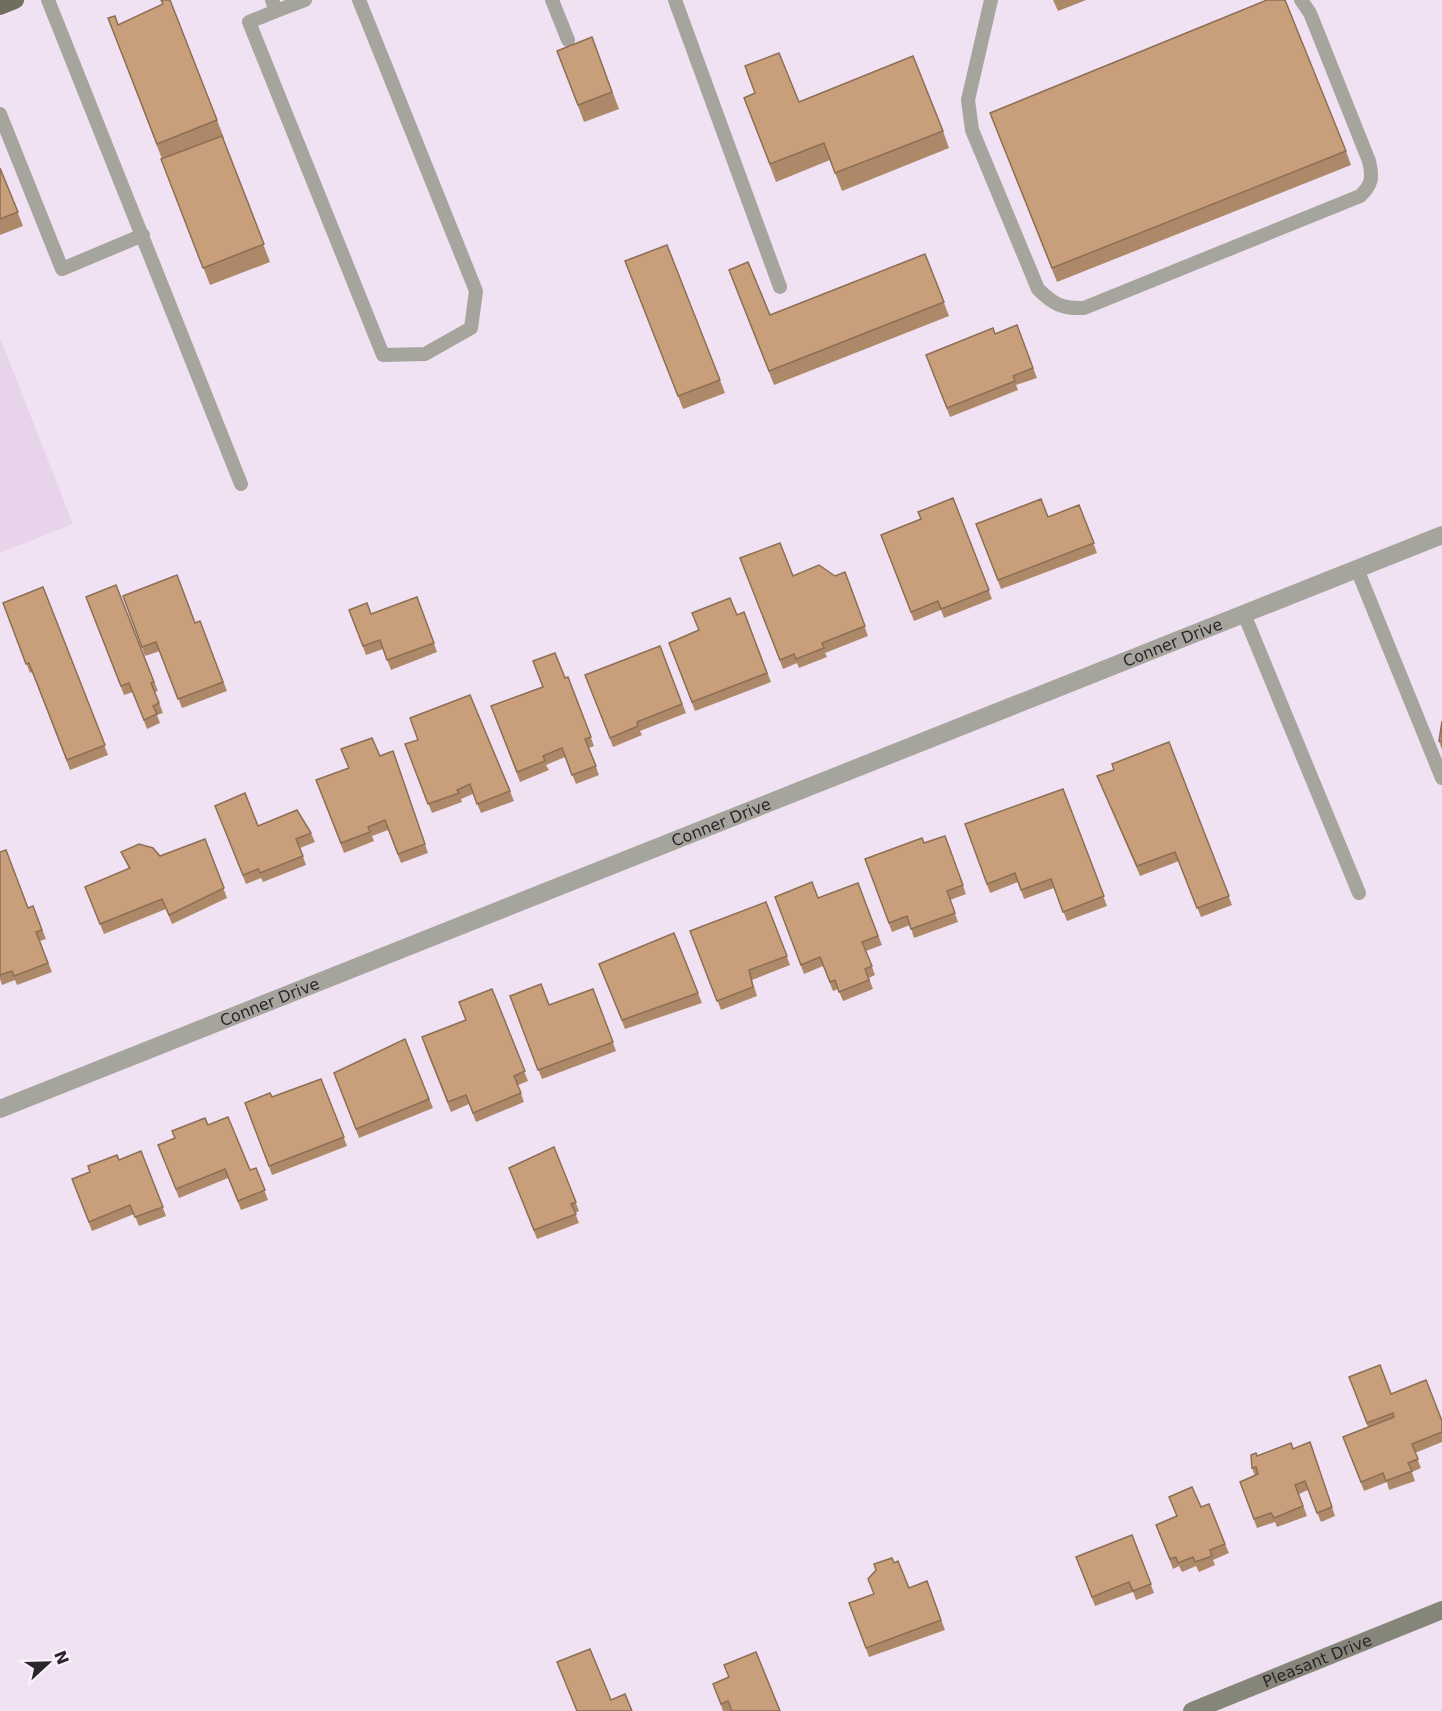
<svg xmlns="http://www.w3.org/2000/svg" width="1442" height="1711" viewBox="0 0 1442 1711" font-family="'DejaVu Sans',sans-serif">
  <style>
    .built { fill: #e7d4ea }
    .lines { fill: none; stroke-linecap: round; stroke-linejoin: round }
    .lane { stroke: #a6a59d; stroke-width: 14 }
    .street { stroke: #a6a59d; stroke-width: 18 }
    .secondary { stroke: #868579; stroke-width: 18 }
    .primary { stroke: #706e5f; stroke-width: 18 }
    .wall { fill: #ad8869 }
    .building { fill: #c99e7a; stroke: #8d6f55; stroke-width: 1.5 }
    .labels { text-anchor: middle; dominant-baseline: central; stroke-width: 5; stroke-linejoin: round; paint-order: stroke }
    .street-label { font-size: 16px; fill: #2b262c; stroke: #fcf0fd }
  </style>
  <rect width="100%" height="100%" fill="#f0e2f2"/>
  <path class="built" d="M0 338 73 524 0 553Z"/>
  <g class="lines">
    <g class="lane">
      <path d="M48 0 241 484"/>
      <path d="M272 0 276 11 249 22 383 355 425 354 471 328 476 291 359 0"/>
      <path d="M552 0 568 40"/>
      <path d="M675 0 780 287"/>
      <path d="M991 0 968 100 972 130 1038 289C1053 304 1062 309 1084 308L1360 196C1372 185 1373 177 1369 161L1310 13 1301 0"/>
      <path d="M276 11 305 0"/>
      <path d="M0 114 62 269 143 235"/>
      <path d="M1357 569 1442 778"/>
      <path d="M1244 614 1359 893"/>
    </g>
    <path class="street" id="s1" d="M0 1109 1442 535"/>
    <path class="secondary" id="s2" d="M1192 1711 1442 1610"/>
    <path class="primary" d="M0 6 15 0"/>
  </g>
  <g class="wall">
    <path d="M1053 0H1086L1058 11Z"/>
    <path d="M118 25 217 120 224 138H223L270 262 210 285 168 176 162 159 115 36Z"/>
    <path d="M592 37 619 109 584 122 557 51Z"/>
    <path d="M755 93 943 131 949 148 842 191 830 160 776 182 744 98Z"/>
    <path d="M995 126 1346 151 1351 165 1057 282Z"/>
    <path d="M0 168 23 226 0 235Z"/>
    <path d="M925 254 949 316 774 385 734 283 770 315Z"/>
    <path d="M625 261 720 380 725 393 683 409Z"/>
    <path d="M1017 325 1037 378 1016 385 1018 390 950 417 926 355 995 334Z"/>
    <path d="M953 498 992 599 944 618 941 610 914 621 881 535 921 519Z"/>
    <path d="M1079 505 1097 553 1001 589 976 524 1048 517Z"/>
    <path d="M740 558 793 576H835L845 572 868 636 825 653 827 657 799 668 797 663 783 669Z"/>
    <path d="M116 585 158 691 155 692 163 713 157 715 160 723 147 729 133 692 124 695 86 597Z"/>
    <path d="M43 587 108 755 70 770 32 672 30 673 3 603Z"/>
    <path d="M123 596 195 623 200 621 227 691 182 708 160 651 145 656Z"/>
    <path d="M417 597 437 652 391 670 383 649 366 655 349 610 371 614Z"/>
    <path d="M744 612 771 682 695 711 669 643Z"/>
    <path d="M660 646 686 713 640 731 642 735 613 747 585 675Z"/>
    <path d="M568 677 594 746 589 748 599 775 576 784 565 757 546 765 549 770 520 782 491 706Z"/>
    <path d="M1442 721V750L1439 741Z"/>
    <path d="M1169 742 1232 905 1201 917 1179 861 1140 876 1097 776 1114 770Z"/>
    <path d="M405 744 510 791 514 801 481 813 473 794 461 799 462 802 432 813Z"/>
    <path d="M393 751 428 853 401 863 388 830 372 836 374 841 344 853 316 780Z"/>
    <path d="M1063 789 1107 906 1067 921 1054 888 1024 899 1018 882 990 893 965 824Z"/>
    <path d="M215 806 258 826 311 833 315 842 300 848 306 865 263 882 261 878 246 884Z"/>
    <path d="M945 836 966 894 950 900 958 922 914 938 910 925 892 932 865 859 924 843Z"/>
    <path d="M205 839 227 898 172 924 166 909 104 934 85 887 129 869 121 852 160 856Z"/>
    <path d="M0 852 28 908 33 906 46 939 40 941 52 972 17 985 15 980 2 985 0 979Z"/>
    <path d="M858 883 882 945 866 951 875 975 869 978 873 989 843 1001 838 989 833 991 823 966 804 974 775 897 818 898Z"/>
    <path d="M766 902 790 965 752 980 757 996 721 1010 690 931Z"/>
    <path d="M599 964 698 993 702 1003 625 1029Z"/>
    <path d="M492 989 528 1081 518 1085 524 1102 476 1122 469 1104 451 1112 425 1047 466 1020Z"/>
    <path d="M593 989 616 1051 542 1079 510 996 549 1005Z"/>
    <path d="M405 1039 433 1108 359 1138 334 1073Z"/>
    <path d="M321 1079 347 1146 272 1175 245 1103 272 1097Z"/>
    <path d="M208 1125 250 1170 256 1168 268 1200 241 1210 228 1178 179 1198 158 1145Z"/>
    <path d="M554 1147 579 1211 575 1213 579 1223 537 1239 509 1168Z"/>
    <path d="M141 1151 166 1216 139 1226 134 1214 92 1231 72 1179Z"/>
    <path d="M1349 1377 1391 1394 1442 1421V1442L1415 1453 1421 1468 1412 1472 1415 1481 1389 1490 1387 1482 1364 1491 1343 1437 1368 1427Z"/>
    <path d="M1310 1442 1335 1516 1321 1522 1308 1490 1299 1494 1307 1516 1277 1527 1275 1522 1257 1528 1240 1482 1255 1476 1252 1468 1257 1456 1293 1449Z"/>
    <path d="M1201 1507 1225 1544 1229 1553 1213 1560 1215 1565 1199 1572 1196 1566 1182 1572 1179 1566 1173 1569 1156 1525Z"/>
    <path d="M1132 1535 1154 1593 1136 1600 1133 1592 1095 1606 1076 1557Z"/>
    <path d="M894 1563 909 1588 927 1581 945 1630 869 1657 849 1603 874 1594Z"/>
    <path d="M756 1652 732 1711H723L713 1684 728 1678Z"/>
  </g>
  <g class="building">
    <path d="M161 0H170L217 120 157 144 108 18 115 16 118 25 163 4Z"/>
    <path d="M1267 0H1285L1346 151 1052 268 990 113Z"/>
    <path d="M592 37 612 92 578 105 557 51Z"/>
    <path d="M779 53 799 102 913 56 943 131 835 173 824 143 770 164 744 98 755 93 745 66Z"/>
    <path d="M222 136 264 244 203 268 161 159Z"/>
    <path d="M0 168 18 212 0 219Z"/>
    <path d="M667 245 720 380 678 396 625 261Z"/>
    <path d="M925 254 944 302 769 371 729 270 748 262 770 315Z"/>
    <path d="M1017 325 1033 368 1013 376 1015 381 947 408 926 355 993 328 995 334Z"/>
    <path d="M953 498 989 590 941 609 938 601 911 612 881 535 921 519 918 512Z"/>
    <path d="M1041 499 1048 517 1079 505 1094 543 998 580 976 524Z"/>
    <path d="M780 543 793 576 819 565 835 576 845 572 865 626 822 643 824 648 796 659 794 654 780 660 740 558Z"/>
    <path d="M177 575 195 623 200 621 223 682 178 699 156 642 142 647 123 596Z"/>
    <path d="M116 585 154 682 151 683 159 703 153 706 157 714 144 720 129 683 121 686 86 597Z"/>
    <path d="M43 587 105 745 67 760 29 663 26 664 3 603Z"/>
    <path d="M417 597 434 643 387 660 380 640 363 646 349 610 367 603 371 614Z"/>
    <path d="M730 598 737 615 744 612 767 673 692 702 669 643 699 630 692 613Z"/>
    <path d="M660 646 682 704 637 722 638 726 610 738 585 675Z"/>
    <path d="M555 653 565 678 568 677 591 737 585 739 596 766 572 775 562 748 543 756 545 761 517 772 491 706 543 687 533 661Z"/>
    <path d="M470 695 510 791 477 804 470 784 457 790 459 793 428 804 405 744 418 740 410 718Z"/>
    <path d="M1442 721V741H1439Z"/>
    <path d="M372 738 380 756 393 751 425 844 398 854 385 820 368 827 370 832 341 843 316 780 349 768 341 749Z"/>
    <path d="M1169 742 1229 896 1197 908 1175 852 1137 866 1097 776 1114 770 1112 764Z"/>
    <path d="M1063 789 1104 896 1063 912 1051 879 1021 890 1015 873 987 884 965 824Z"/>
    <path d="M245 793 258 826 297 810 311 833 296 839 303 856 260 873 258 869 243 875 215 806Z"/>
    <path d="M945 836 963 885 947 891 955 913 911 929 907 916 889 923 865 859 922 838 924 843Z"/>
    <path d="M205 839 224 888 169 915 162 899 100 924 85 887 130 868 121 852 139 844 153 848 160 856Z"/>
    <path d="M6 850 28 908 33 906 42 930 36 932 48 963 14 976 12 971 0 975V852Z"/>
    <path d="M812 882 818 898 858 883 878 936 862 942 872 966 865 969 869 980 839 992 835 980 830 982 820 957 801 965 775 897Z"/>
    <path d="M766 902 787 956 749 970 753 987 717 1001 690 931Z"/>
    <path d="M674 933 698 993 622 1020 599 964Z"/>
    <path d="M541 984 549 1005 593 989 613 1042 538 1070 510 996Z"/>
    <path d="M492 989 525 1071 514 1076 521 1093 473 1113 466 1095 448 1102 422 1037 466 1020 459 1002Z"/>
    <path d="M405 1039 429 1099 356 1129 334 1073Z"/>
    <path d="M321 1079 344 1137 269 1166 245 1103 270 1093 272 1097Z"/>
    <path d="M228 1117 250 1170 256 1168 265 1190 238 1201 225 1169 176 1189 158 1145 175 1138 172 1131 205 1118 208 1125Z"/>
    <path d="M554 1147 576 1202 571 1204 576 1214 534 1230 509 1168Z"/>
    <path d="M141 1151 163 1207 135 1217 130 1205 89 1222 72 1179 90 1172 88 1166 117 1155 119 1160Z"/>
    <path d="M1380 1365 1391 1394 1426 1380 1442 1421V1432L1412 1444 1418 1459 1408 1463 1412 1471 1386 1481 1383 1473 1361 1482 1343 1437 1394 1417 1393 1413 1367 1423 1349 1377Z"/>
    <path d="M1310 1442 1332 1507 1317 1513 1305 1481 1295 1485 1303 1506 1274 1518 1271 1513 1254 1519 1240 1482 1258 1474 1256 1467 1252 1468 1251 1455 1256 1453 1257 1456 1291 1443 1293 1449Z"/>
    <path d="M1192 1487 1201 1507 1209 1504 1225 1544 1210 1550 1212 1556 1195 1562 1193 1557 1178 1563 1176 1557 1170 1559 1156 1525 1177 1516 1169 1497Z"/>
    <path d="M1132 1535 1151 1584 1133 1591 1129 1582 1092 1597 1076 1557Z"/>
    <path d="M892 1558 894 1563 898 1561 909 1588 927 1581 941 1620 866 1648 849 1603 874 1594 868 1579 876 1570 874 1564Z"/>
    <path d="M590 1649 611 1700 625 1694 632 1711H577L557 1662Z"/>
    <path d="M756 1652 780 1711H732L728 1701 721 1704 713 1684 729 1677 724 1665Z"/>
  </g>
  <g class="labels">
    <g class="street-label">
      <text stroke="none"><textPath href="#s1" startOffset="1262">Conner Drive</textPath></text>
      <text stroke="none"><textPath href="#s1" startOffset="776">Conner Drive</textPath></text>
      <text stroke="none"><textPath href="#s1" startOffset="290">Conner Drive</textPath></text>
      <text stroke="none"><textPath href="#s2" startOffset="135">Pleasant Drive</textPath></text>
    </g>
  </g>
  <g transform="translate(48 1663) rotate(68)" stroke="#fcf0fd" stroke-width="4.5" paint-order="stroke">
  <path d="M0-4.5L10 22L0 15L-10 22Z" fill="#2b262c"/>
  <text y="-9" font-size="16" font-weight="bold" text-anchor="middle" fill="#2b262c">N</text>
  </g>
</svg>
